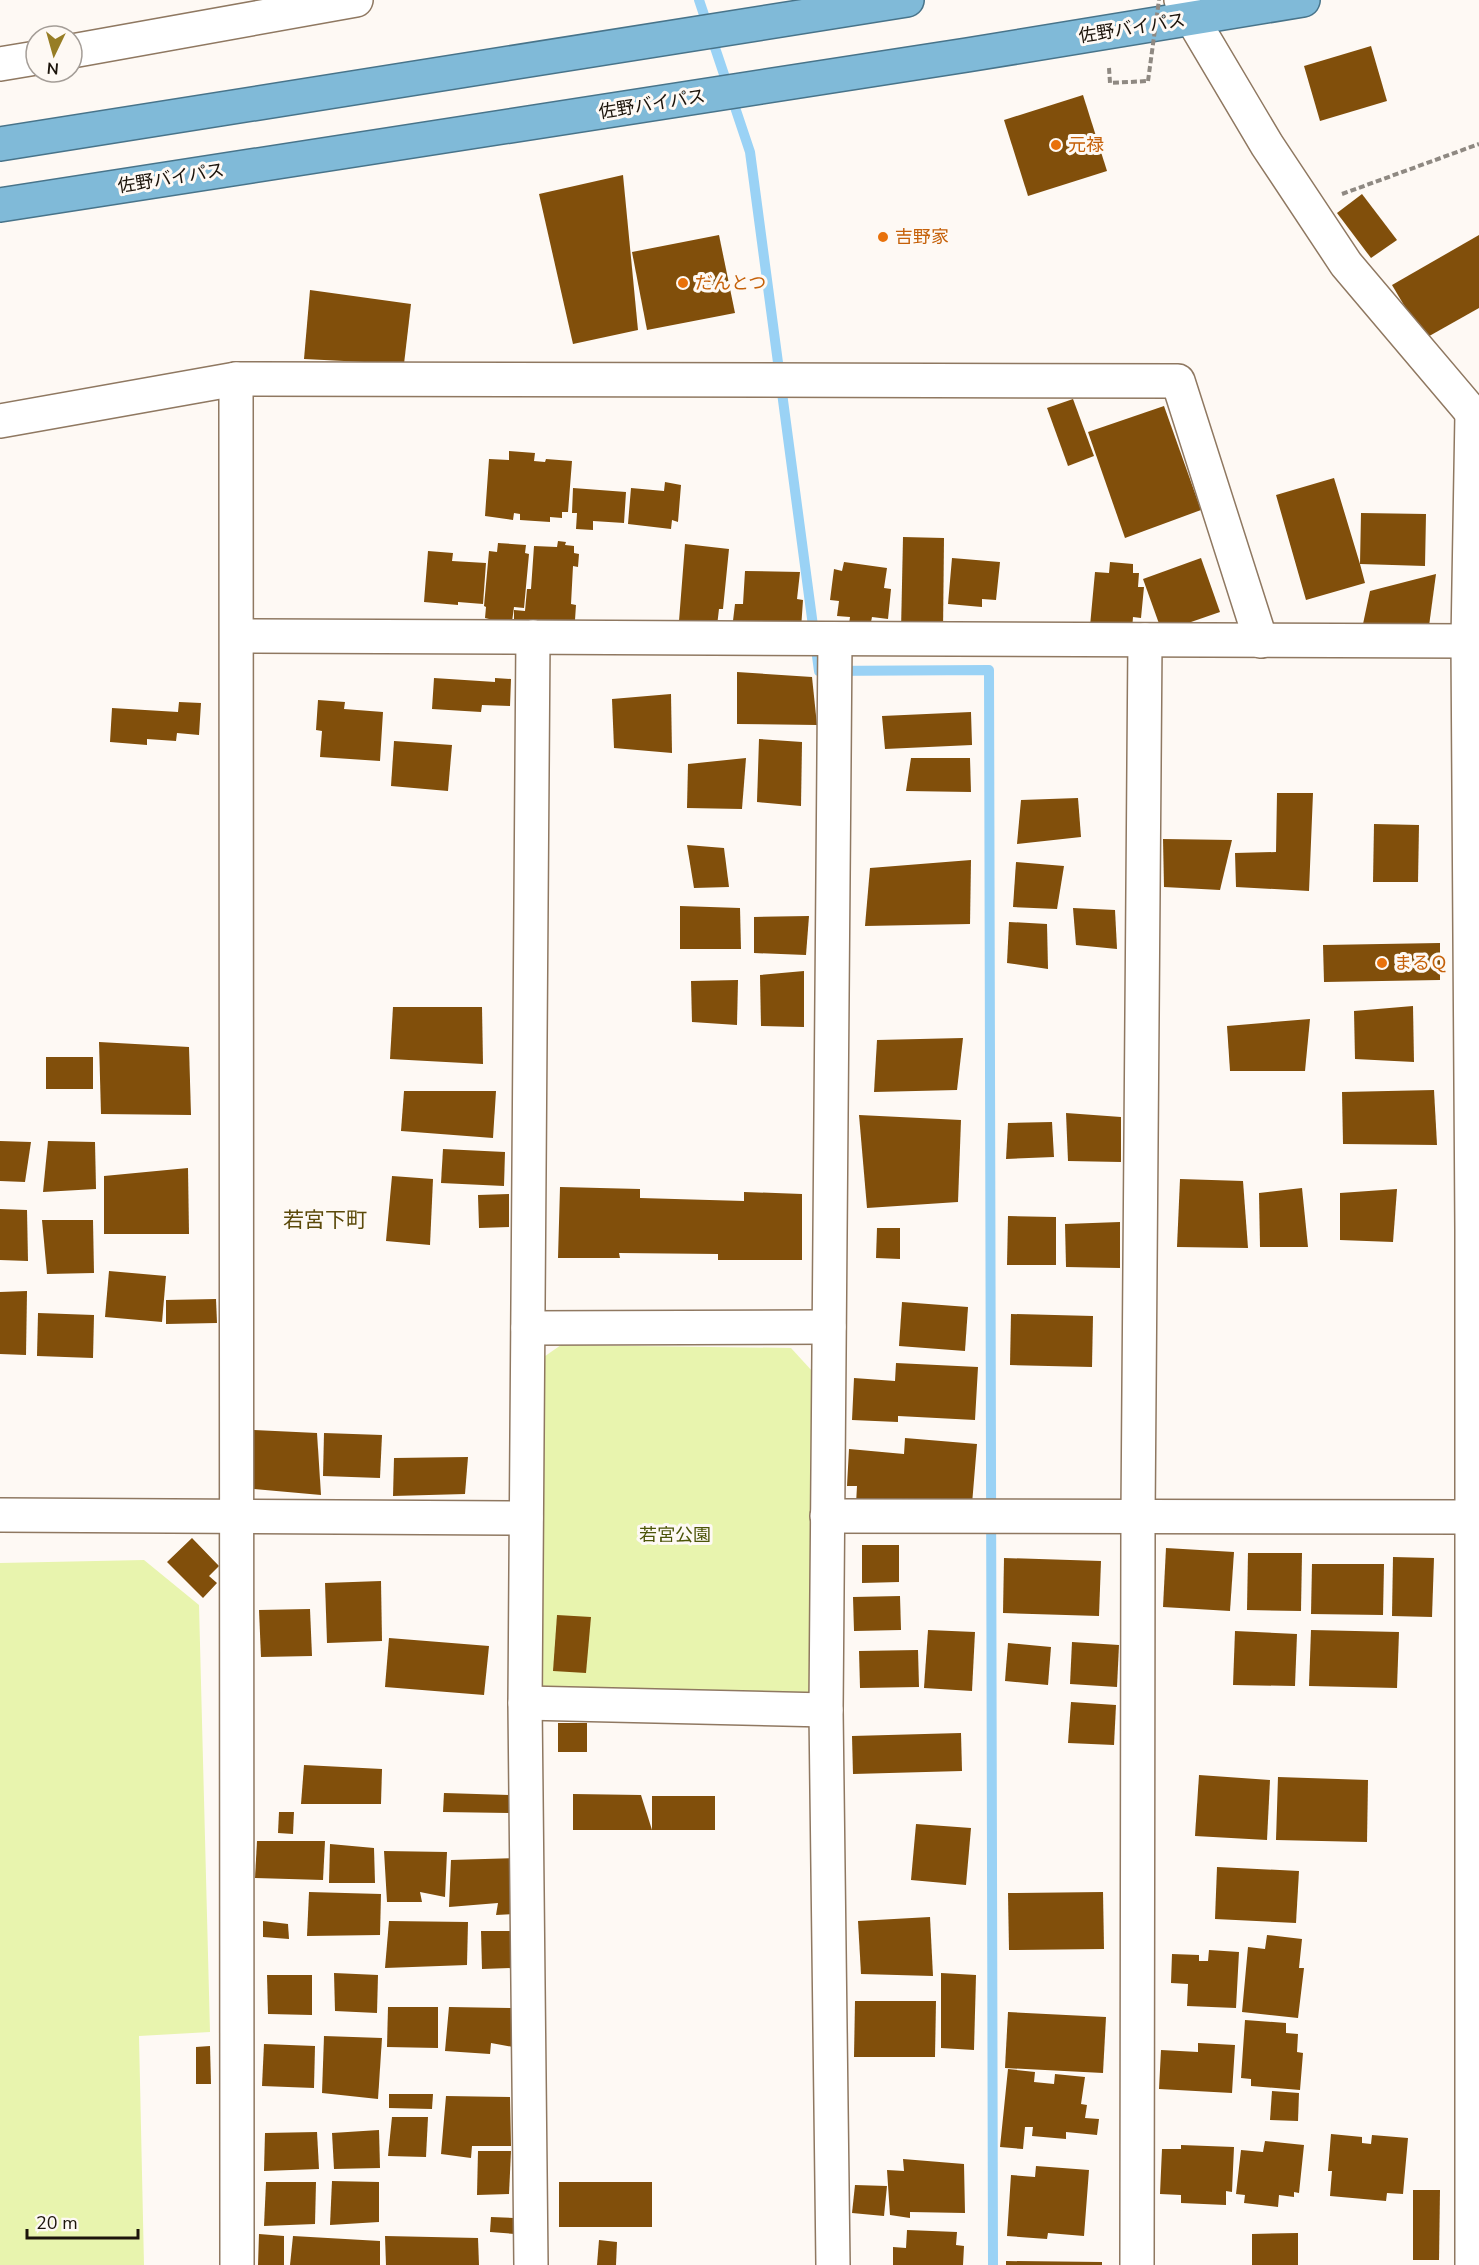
<svg xmlns="http://www.w3.org/2000/svg" width="1479" height="2265" viewBox="0 0 1479 2265" font-family="'Nunito Sans','Noto Sans JP',sans-serif">
  <style>
    .green { fill: #e8f4ae }
    .lines { fill: none; stroke-linecap: round; stroke-linejoin: round }
    .stream { stroke: #9ad2f5; stroke-width: 10 }
    .building { fill: #814f0b }
    .minor-casing { stroke: #8f7861; stroke-width: 36 }
    .tertiary-casing { stroke: #8f7861; stroke-width: 36 }
    .trunk-casing { stroke: #48748a; stroke-width: 36 }
    .path { stroke: #8f8982; stroke-width: 4; stroke-dasharray: 6 3; stroke-linecap: butt }
    .minor { stroke: #fff; stroke-width: 33 }
    .tertiary { stroke: #fff; stroke-width: 33 }
    .trunk { stroke: #80bad8; stroke-width: 33 }
    .path-bridge { stroke: #8f8982; stroke-width: 4; stroke-dasharray: 6 3; stroke-linecap: butt }
    .food-dot { fill: #e8710a; stroke: #fef9f4; stroke-width: 2 }
    .labels { text-anchor: middle; dominant-baseline: central; stroke-width: 6; stroke-linejoin: round; paint-order: stroke }
    .street-label { font-size: 18px; fill: #1c140b; stroke: #fef9f4 }
    .food-label { font-size: 18px; fill: #c56008; stroke: #fef9f4; text-anchor: start }
    .park-label { font-size: 18px; fill: #4b5407; stroke: #fef9f4 }
    .quarter-label { font-size: 21px; fill: #5b4909; stroke: #fef9f4 }
  </style>
  <rect width="100%" height="100%" fill="#fef9f4"/>
  <g class="green">
    <path d="M561 1345 791 1348 813 1372 818 1704 532 1698 538 1361Z"/>
    <path d="M144 1560 199 1605 210 2032 139 2036 144 2265H0V1563Z"/>
  </g>
  <g class="lines">
    <path class="stream" d="M699 0 750 152 819 671 989 670 993 2265"/>
  </g>
  <g class="building">
    <path d="M1371 46 1387 101 1320 121 1304 66Z"/>
    <path d="M1083 95 1107 171 1028 196 1004 120Z"/>
    <path d="M623 175 638 330 573 344 539 194Z"/>
    <path d="M1362 194 1397 240 1371 258 1337 213Z"/>
    <path d="M719 235 735 313 647 330 632 252Z"/>
    <path d="M1479 235V308L1424 339 1392 285Z"/>
    <path d="M310 290 411 304 404 364 304 359Z"/>
    <path d="M1073 399 1094 456 1068 466 1047 408Z"/>
    <path d="M1164 406 1201 510 1125 538 1088 432Z"/>
    <path d="M509 451 535 453 534 461 545 462 546 459 572 461 568 512H562V518L550 517V522L520 520V514L514 513 513 520 485 516 489 459 509 460Z"/>
    <path d="M1334 478 1360 564 1361 513 1426 514 1425 566 1360 564 1365 583 1306 600 1276 495Z"/>
    <path d="M665 482 681 485 678 522 672 520 671 529 628 524 631 488 664 491Z"/>
    <path d="M573 488 626 492 624 523 593 521V530L576 529 577 513H572Z"/>
    <path d="M903 537 944 538 943 632 901 631Z"/>
    <path d="M558 541 566 542 565 545 574 546V553L579 554 578 567 573 566 571 604 576 605 575 620H564L563 633 514 626V610L525 611 527 589H531L534 546 557 547Z"/>
    <path d="M498 543 526 545 525 553 529 554 524 608 514 607 512 622 489 626V619L485 618 486 607 484 606 489 551 497 552Z"/>
    <path d="M685 544 729 549 723 609H719L717 626 679 621Z"/>
    <path d="M428 551 453 553 452 561 486 563 483 604 458 602V605L424 602Z"/>
    <path d="M952 558 1000 562 996 600 982 599V607L948 604Z"/>
    <path d="M1201 558 1220 612 1162 632 1143 579Z"/>
    <path d="M844 562 887 568 884 588 891 589 888 619 872 617 870 627 849 624 850 617 837 616 839 601 830 600 834 569 842 571Z"/>
    <path d="M1110 562 1133 564V573H1139L1138 587H1144L1141 618 1133 617 1132 630 1090 626 1095 572 1109 573Z"/>
    <path d="M745 571 800 572 797 599 803 600 801 629H732L735 604H743Z"/>
    <path d="M1436 574 1429 626 1363 624 1370 591Z"/>
    <path d="M737 672 812 677 817 725 737 724Z"/>
    <path d="M434 678 495 682V678L511 679 510 706 482 705 481 712 432 709Z"/>
    <path d="M671 694 672 753 614 748 612 699Z"/>
    <path d="M318 700 345 702 344 709 383 712 380 761 320 757 322 731 316 730Z"/>
    <path d="M179 702 201 703 199 735 177 733 176 741 147 739V745L110 742 112 708 178 712Z"/>
    <path d="M971 712 972 745 885 749 882 716Z"/>
    <path d="M759 739 802 742 801 806 757 802Z"/>
    <path d="M394 741 452 745 448 791 391 786Z"/>
    <path d="M746 758 742 809 687 808 688 764Z"/>
    <path d="M911 758H970L971 792 906 791Z"/>
    <path d="M1277 793H1313L1309 891 1236 887 1235 853 1276 852Z"/>
    <path d="M1078 798 1081 837 1017 844 1021 800Z"/>
    <path d="M1374 824 1419 825 1418 882H1373Z"/>
    <path d="M1163 839 1232 840 1220 890 1164 887Z"/>
    <path d="M687 845 724 848 729 887 694 888Z"/>
    <path d="M971 860 970 924 865 926 870 868Z"/>
    <path d="M1016 862 1064 866 1057 909 1013 907Z"/>
    <path d="M680 906 740 908 741 949H680Z"/>
    <path d="M1073 908 1115 910 1117 949 1076 945Z"/>
    <path d="M809 916 806 955 754 953V917Z"/>
    <path d="M1009 922 1047 924 1048 969 1007 963Z"/>
    <path d="M1440 943V980L1324 982 1323 945Z"/>
    <path d="M804 971V1027L761 1026 760 975Z"/>
    <path d="M738 980 737 1025 692 1022 691 981Z"/>
    <path d="M1413 1006 1414 1062 1355 1059 1354 1011Z"/>
    <path d="M393 1007H482L483 1064 390 1059Z"/>
    <path d="M1310 1019 1305 1071H1230L1227 1026Z"/>
    <path d="M963 1038 957 1090 874 1092 877 1040Z"/>
    <path d="M99 1042 189 1047 191 1115 101 1114Z"/>
    <rect x="46" y="1057" width="47" height="32"/>
    <path d="M1434 1090 1437 1145 1343 1144 1342 1092Z"/>
    <path d="M404 1091H496L493 1138 401 1131Z"/>
    <path d="M1066 1113 1121 1117V1162L1068 1161Z"/>
    <path d="M859 1115 961 1120 958 1202 867 1208Z"/>
    <path d="M1052 1122 1054 1157 1006 1159 1008 1123Z"/>
    <path d="M0 1141 31 1142 25 1182 0 1181Z"/>
    <path d="M48 1141 95 1142 96 1189 43 1192Z"/>
    <path d="M443 1149 505 1152 504 1186 441 1183Z"/>
    <path d="M188 1168 189 1234H104V1176Z"/>
    <path d="M392 1176 433 1179 430 1245 386 1241Z"/>
    <path d="M1180 1179 1243 1181 1248 1248 1177 1247Z"/>
    <path d="M560 1187 640 1189V1198L744 1201V1192L802 1194V1260H718V1254L619 1253 620 1258H558Z"/>
    <path d="M1302 1188 1308 1247H1260L1259 1193Z"/>
    <path d="M1397 1189 1393 1242 1340 1240V1193Z"/>
    <path d="M509 1194V1227L479 1228 478 1195Z"/>
    <path d="M0 1209 27 1210 28 1261 0 1260Z"/>
    <path d="M1008 1216 1056 1217V1265H1007Z"/>
    <path d="M42 1220H93L94 1273 47 1274Z"/>
    <path d="M1120 1222V1268L1066 1267 1065 1224Z"/>
    <path d="M877 1228H900V1259L876 1258Z"/>
    <path d="M109 1271 166 1276 162 1322 105 1317Z"/>
    <path d="M27 1291 26 1355 0 1354V1292Z"/>
    <path d="M216 1299 217 1323 166 1324V1300Z"/>
    <path d="M902 1302 968 1307 965 1351 899 1346Z"/>
    <path d="M38 1313 94 1315 93 1358 37 1356Z"/>
    <path d="M1011 1314 1093 1316 1092 1367 1010 1365Z"/>
    <path d="M896 1363 978 1367 975 1420 898 1416V1422L852 1420 854 1378 895 1381Z"/>
    <path d="M254 1430 317 1433 321 1495 254 1489Z"/>
    <path d="M324 1433 382 1435 380 1478 323 1476Z"/>
    <path d="M905 1438 977 1444 972 1504 906 1499 905 1507 856 1504 857 1486H847L849 1449 904 1454Z"/>
    <path d="M468 1457 465 1494 393 1496 394 1458Z"/>
    <path d="M192 1538 219 1566 209 1576 217 1583 203 1598 167 1562Z"/>
    <path d="M862 1545H899V1582L862 1583Z"/>
    <path d="M1166 1548 1234 1552 1230 1611 1163 1607Z"/>
    <path d="M1248 1553H1302L1301 1611 1247 1610Z"/>
    <path d="M1393 1557 1434 1558 1432 1617 1392 1616Z"/>
    <path d="M1004 1558 1101 1561 1099 1616 1003 1613Z"/>
    <path d="M1312 1564H1384L1383 1615 1311 1614Z"/>
    <path d="M381 1581 382 1641 327 1643 325 1583Z"/>
    <path d="M900 1596 901 1630 854 1631 853 1597Z"/>
    <path d="M310 1609 312 1656 261 1657 259 1610Z"/>
    <path d="M557 1615 591 1617 586 1673 553 1671Z"/>
    <path d="M928 1630 975 1632 972 1691 924 1688Z"/>
    <path d="M1311 1630 1399 1632 1397 1688 1309 1686Z"/>
    <path d="M1235 1631 1297 1634 1295 1686 1233 1685Z"/>
    <path d="M389 1638 489 1646 484 1695 385 1687Z"/>
    <path d="M1072 1642 1119 1645 1117 1687 1070 1684Z"/>
    <path d="M1008 1643 1051 1647 1048 1685 1005 1681Z"/>
    <path d="M918 1650 919 1687 860 1688 859 1651Z"/>
    <path d="M1071 1702 1116 1705 1114 1745 1068 1743Z"/>
    <rect x="558" y="1723" width="29" height="29"/>
    <path d="M961 1733 962 1771 853 1774 852 1736Z"/>
    <path d="M304 1765 382 1769 381 1804H301Z"/>
    <path d="M1199 1775 1270 1780 1267 1840 1195 1836Z"/>
    <path d="M1278 1777 1368 1780 1367 1842 1276 1840Z"/>
    <path d="M444 1793 509 1795V1813L443 1812Z"/>
    <path d="M573 1794 641 1795 652 1830H573Z"/>
    <rect x="652" y="1796" width="63" height="34"/>
    <path d="M279 1812H294L293 1834 278 1833Z"/>
    <path d="M916 1824 971 1828 966 1885 911 1880Z"/>
    <path d="M257 1841H325L323 1880 255 1878Z"/>
    <path d="M330 1844 374 1848 375 1883H329Z"/>
    <path d="M384 1851 447 1852 445 1897 420 1892 422 1902H387Z"/>
    <path d="M515 1858 513 1914 496 1915 498 1903 449 1907 451 1860Z"/>
    <path d="M1217 1867 1299 1871 1296 1923 1215 1919Z"/>
    <path d="M309 1892 381 1894 380 1935 307 1936Z"/>
    <path d="M1103 1892 1104 1949 1009 1950 1008 1893Z"/>
    <path d="M930 1917 933 1976 861 1974 858 1921Z"/>
    <path d="M263 1921 288 1924 289 1939 263 1937Z"/>
    <path d="M389 1921 468 1922 467 1965 385 1968Z"/>
    <path d="M481 1931H512V1968L482 1969Z"/>
    <path d="M1267 1935 1302 1939 1299 1968H1304L1298 2018 1242 2012 1248 1947 1265 1949Z"/>
    <path d="M1209 1950 1239 1952 1236 2008 1187 2006 1188 1984 1171 1983 1172 1954 1199 1955V1961H1208Z"/>
    <path d="M334 1973 378 1975 377 2013 335 2011Z"/>
    <path d="M941 1973 976 1975 974 2050 941 2048Z"/>
    <path d="M267 1975H312V2015L268 2014Z"/>
    <path d="M855 2001H936L935 2057H854Z"/>
    <path d="M388 2007H438V2048L387 2047Z"/>
    <path d="M449 2007 513 2008V2047L491 2043 490 2054 445 2051Z"/>
    <path d="M1008 2012 1106 2017 1103 2073 1005 2068Z"/>
    <path d="M1245 2020 1286 2023V2033L1298 2034 1297 2052 1303 2053 1300 2090 1251 2086V2079L1241 2078Z"/>
    <path d="M324 2036 382 2038 378 2099 322 2093Z"/>
    <path d="M1198 2043 1235 2045 1232 2093 1159 2089 1161 2050 1198 2052Z"/>
    <path d="M264 2044 315 2046 314 2088 262 2086Z"/>
    <path d="M210 2046 211 2084H196V2047Z"/>
    <path d="M1008 2069 1035 2072 1034 2082 1054 2084 1055 2074 1085 2077 1081 2104 1087 2105 1085 2118 1099 2119 1097 2135 1066 2132V2139L1032 2136 1033 2127H1025L1023 2149 1000 2147Z"/>
    <path d="M1272 2091 1299 2093 1298 2121 1270 2120Z"/>
    <path d="M389 2094H433L432 2109 389 2108Z"/>
    <path d="M446 2096 510 2097 511 2146H472L471 2158 441 2154Z"/>
    <path d="M392 2117H428L426 2157 388 2156Z"/>
    <path d="M379 2130 380 2168 334 2169 332 2133Z"/>
    <path d="M317 2132 319 2169 264 2171 265 2133Z"/>
    <path d="M1331 2134 1362 2137V2143L1371 2144 1372 2135 1408 2138 1403 2194 1387 2193 1386 2201 1330 2196 1332 2171H1328Z"/>
    <path d="M1265 2141 1304 2145 1299 2193 1294 2192V2197L1279 2195 1278 2207 1244 2203 1245 2195 1236 2194 1241 2150 1263 2152Z"/>
    <path d="M1181 2145 1234 2147 1232 2192 1226 2191V2205L1181 2203V2195L1160 2194 1162 2149H1181Z"/>
    <path d="M478 2151H511L509 2194 477 2195Z"/>
    <path d="M903 2159 964 2164 965 2213 910 2212V2218L890 2215 887 2170 904 2171Z"/>
    <path d="M1036 2166 1089 2170 1084 2236 1048 2233 1047 2239 1007 2236 1011 2175 1035 2177Z"/>
    <path d="M332 2181 379 2182V2222L330 2225Z"/>
    <path d="M266 2182H316L315 2224 264 2226Z"/>
    <rect x="559" y="2182" width="93" height="45"/>
    <path d="M855 2185 887 2186 884 2216 852 2213Z"/>
    <path d="M1413 2190H1440L1439 2260H1413Z"/>
    <path d="M491 2217 514 2218 515 2234 490 2232Z"/>
    <path d="M907 2230 957 2232 956 2245 964 2246 963 2265H893V2247L906 2248Z"/>
    <path d="M1298 2233V2265H1252V2234Z"/>
    <path d="M259 2234 284 2236V2265H258Z"/>
    <path d="M293 2236 380 2241V2265H290Z"/>
    <path d="M385 2236 478 2238 479 2265H386Z"/>
    <path d="M599 2240 617 2242 616 2265H597Z"/>
    <path d="M1006 2261 1102 2262V2265H1006Z"/>
  </g>
  <g class="lines">
    <g class="minor-casing">
      <g id="minor">
        <path d="M72 51 356 0"/>
        <path d="M0 64 36 58"/>
        <path d="M236 379 237 2265"/>
        <path d="M0 421 236 379 1178 381 1261 641"/>
        <path d="M237 636 1468 641"/>
        <path d="M528 1328 829 1327"/>
        <path d="M0 1515 526 1518"/>
        <path d="M827 1516 1471 1517"/>
        <path d="M525 1703 826 1710"/>
        <path d="M531 2265 525 1703 533 637"/>
        <path d="M833 2265 826 1710 835 639"/>
        <path d="M1137 2265 1138 1516 1145 640"/>
      </g>
    </g>
    <g class="tertiary-casing">
      <g id="tertiary">
        <path d="M1181 0 1267 145 1346 264 1479 421"/>
        <path d="M1472 2265V1229L1468 641 1472 414"/>
      </g>
    </g>
    <g class="trunk-casing">
      <g id="trunk">
        <path d="M0 144 907 0"/>
        <path d="M0 205 967 55 1303 0"/>
      </g>
    </g>
    <g class="path">
      <path d="M1109 68 1110 83 1148 81"/>
      <path d="M1342 194 1479 144"/>
    </g>
    <use href="#minor" class="minor"/>
    <use href="#tertiary" class="tertiary"/>
    <use href="#trunk" class="trunk"/>
    <path class="path-bridge" d="M1148 81 1159 0"/>
  </g>
  <g class="food-dot">
    <circle cx="1056" cy="145" r="6"/>
    <circle cx="883" cy="237" r="6"/>
    <circle cx="683" cy="283" r="6"/>
    <circle cx="1382" cy="963" r="6"/>
  </g>
  <g class="labels">
    <g class="street-label">
      <text transform="translate(1132 28) rotate(-9)">佐野バイパス</text>
      <text transform="translate(652 104) rotate(-9)">佐野バイパス</text>
      <text transform="translate(171 178) rotate(-9)">佐野バイパス</text>
    </g>
    <g class="food-label">
      <text x="1068" y="145">元禄</text>
      <text x="895" y="237">吉野家</text>
      <text x="695" y="283">だんとつ</text>
      <text x="1394" y="963">まるＱ</text>
    </g>
    <g class="park-label">
      <text x="675" y="1535">若宮公園</text>
    </g>
    <g class="quarter-label">
      <text x="325" y="1220">若宮下町</text>
    </g>
  </g>
  <g transform="translate(54 54) rotate(185)"><circle r="28" fill="#fef9f4" stroke="#a49d97" stroke-width="1.5"/>
  <path d="M0-4.5L10 22L0 15L-10 22Z" fill="#977d25"/>
  <text y="-9" font-size="16" font-weight="bold" text-anchor="middle" fill="#1c140b">N</text>
  </g>
  <path d="M27 2229v9h111v-9" fill="none" stroke="#1c140b" stroke-width="3"/>
  <text x="36" y="2229" font-size="18" fill="#1c140b" stroke="#fef9f4" stroke-width="4.5" paint-order="stroke">20 m</text>
</svg>
